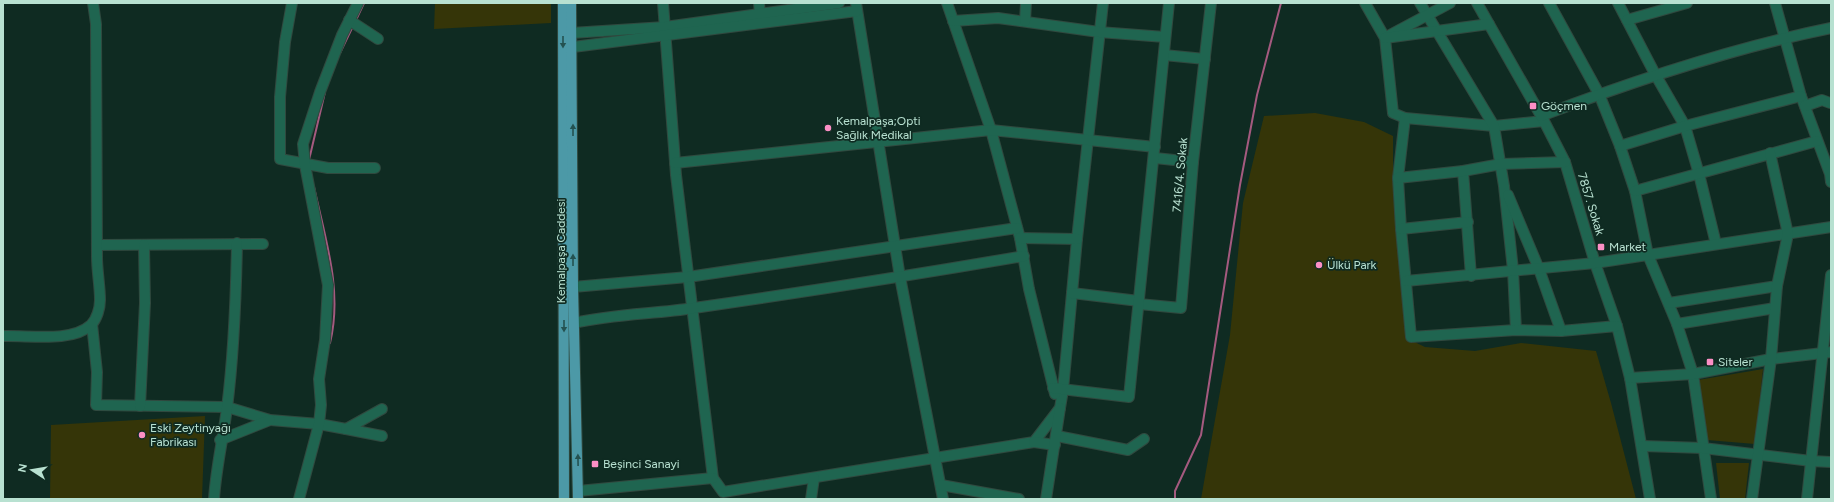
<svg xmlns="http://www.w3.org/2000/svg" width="1834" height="502" viewBox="0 0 1834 502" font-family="Figtree,sans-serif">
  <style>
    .green { fill: #353508 }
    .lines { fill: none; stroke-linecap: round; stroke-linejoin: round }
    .stream { stroke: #a45a7f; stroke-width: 2 }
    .minor-casing { stroke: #30493f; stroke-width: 12 }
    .major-casing { stroke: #30493f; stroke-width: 12 }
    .minor { stroke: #1f6550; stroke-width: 10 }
    .major { stroke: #4c99a7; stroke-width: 10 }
    .oneway { fill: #245251 }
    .poi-dot { fill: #fb8fc5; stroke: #0f2b22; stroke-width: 1.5 }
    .labels { text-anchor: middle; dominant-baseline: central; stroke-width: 3.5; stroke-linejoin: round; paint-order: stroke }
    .poi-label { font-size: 12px; fill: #b8e1d1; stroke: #0f2b22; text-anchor: start }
    .street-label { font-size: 12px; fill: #b8e1d1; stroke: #0f2b22 }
  </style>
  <rect width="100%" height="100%" fill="#0f2b22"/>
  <g class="green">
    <path d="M435 3H551V23L434 29Z"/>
    <path d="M1315 113 1364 122 1393 136V194L1408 339 1425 347 1475 351 1521 343 1596 351 1611 403 1636 499H1201L1230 335 1243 203 1264 116Z"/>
    <path d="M1763 369 1755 444 1707 440 1698 380Z"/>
    <path d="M205 416 202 499H50L51 425Z"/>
    <path d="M1716 463H1749L1745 499H1720Z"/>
  </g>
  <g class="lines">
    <g class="stream">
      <path d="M356 20 364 3"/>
      <path d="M340 53 353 26"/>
      <path d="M309 160 325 92"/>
      <path d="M314 187C325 238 343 291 330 343"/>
      <path d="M1175 499V491L1201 435 1240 185 1257 95 1281 3"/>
    </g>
    <g class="minor-casing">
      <g id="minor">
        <path d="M292 3 285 42 280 97V159L328 168H375"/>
        <path d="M663 3 676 175 713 478 723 492 1034 442 1060 408 1063 390 1077 239 1103 3"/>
        <path d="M759 3 760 14"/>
        <path d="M856 3 900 277 943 499"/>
        <path d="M947 3 991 130 1020 238 1029 289 1055 394"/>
        <path d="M1365 3 1385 38 1393 113 1405 118 1494 126 1544 121"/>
        <path d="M1420 3 1494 126 1504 186 1513 270 1516 330"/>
        <path d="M1477 3 1544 121 1565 162 1595 263 1617 326 1630 378 1650 499"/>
        <path d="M1549 3 1599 94 1620 146 1635 191 1648 255 1677 324 1775 308"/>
        <path d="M1618 3 1655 74 1685 126 1699 174 1716 244"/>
        <path d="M1775 3 1801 96 1830 174 1831 182"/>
        <path d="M349 20 378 39"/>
        <path d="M1627 20 1687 3"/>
        <path d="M953 21 998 18 1099 32 1165 37"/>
        <path d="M1025 21 1026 3"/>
        <path d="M571 33 665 27 839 3"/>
        <path d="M1390 35 1450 3"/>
        <path d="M1385 38 1489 24"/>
        <path d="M573 47 857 11"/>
        <path d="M1164 55 1205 59"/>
        <path d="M1805 106 1822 100 1830 103"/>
        <path d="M1541 116C1636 80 1732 48 1831 28"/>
        <path d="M1405 118 1398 178 1401 229 1411 337 1516 330 1561 331 1617 326"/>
        <path d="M1620 146 1685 126 1801 96"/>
        <path d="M1155 158 1193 162"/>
        <path d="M675 163 991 130 1155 147"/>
        <path d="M1463 171 1471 276"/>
        <path d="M1398 178 1463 171 1501 164 1565 162"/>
        <path d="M1635 191 1817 141"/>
        <path d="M1508 195 1539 269 1561 331"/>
        <path d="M1401 229 1468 222"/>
        <path d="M1020 238 1077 239"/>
        <path d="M97 245 263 244"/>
        <path d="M1406 281 1595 263 1831 227"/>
        <path d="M573 287 688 277 1017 228"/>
        <path d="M1072 293 1139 301"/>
        <path d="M1669 303 1777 286"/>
        <path d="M1139 304 1181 308 1193 162 1211 3"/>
        <path d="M574 323C614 314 654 314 694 308 805 292 914 275 1024 256"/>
        <path d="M92 324 97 372 96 405 227 407 270 420 319 424 346 429"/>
        <path d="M1677 324 1693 374 1711 499"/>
        <path d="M3 336C29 335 71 343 91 325 97 319 100 308 100 300 100 286 97 271 97 257 97 180 97 102 96 24L93 3"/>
        <path d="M1630 378 1693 374 1771 359 1831 352"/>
        <path d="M1053 388 1129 397 1169 3"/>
        <path d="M140 406 145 303 144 245"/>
        <path d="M382 409 346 429 382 436"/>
        <path d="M1057 436 1128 450 1144 439"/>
        <path d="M220 440 270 420"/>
        <path d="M1034 442 1055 445"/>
        <path d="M1643 446 1703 448 1811 461 1831 462"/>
        <path d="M941 485 1019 499"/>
        <path d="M578 491 713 478"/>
        <path d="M214 499C216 468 223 439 227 408 234 353 236 298 237 243"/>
        <path d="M299 499 319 424 321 405 319 379 325 340 328 285 305 165 303 144 320 92 342 35 358 3"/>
        <path d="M811 499 814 478"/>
        <path d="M1046 499 1060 408"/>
        <path d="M1752 499 1771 359 1777 286 1788 234 1770 153"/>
        <path d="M1807 499 1831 275"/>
      </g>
    </g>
    <g class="major-casing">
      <g id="major">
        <path d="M563 3 564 499"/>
        <path d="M571 3 573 287 578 499"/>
      </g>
    </g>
    <use href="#minor" class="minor"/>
    <use href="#major" class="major"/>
  </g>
  <defs><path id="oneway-solid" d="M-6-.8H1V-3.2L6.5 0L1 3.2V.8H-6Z"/></defs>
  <g class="oneway">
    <use href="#oneway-solid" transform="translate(563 42) rotate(90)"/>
    <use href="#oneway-solid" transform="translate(573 130) rotate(-90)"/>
    <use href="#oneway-solid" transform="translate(573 260) rotate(-90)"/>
    <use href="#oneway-solid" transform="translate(564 326) rotate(90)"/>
    <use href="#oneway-solid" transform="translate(578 460) rotate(-91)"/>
  </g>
  <g class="poi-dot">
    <rect x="1529" y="102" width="8" height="8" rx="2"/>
    <circle cx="828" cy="128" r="4"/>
    <rect x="1597" y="243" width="8" height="8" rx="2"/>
    <circle cx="1319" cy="265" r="4"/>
    <rect x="1706" y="358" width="8" height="8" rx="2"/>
    <circle cx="142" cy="435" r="4"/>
    <rect x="591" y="460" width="8" height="8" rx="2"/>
  </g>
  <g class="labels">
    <g class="poi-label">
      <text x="1541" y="106">Göçmen</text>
      <text x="836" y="121">Kemalpaşa;Opti<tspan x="836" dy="14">Sağlık Medikal</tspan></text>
      <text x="1609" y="247">Market</text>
      <text x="1327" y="265">Ülkü Park</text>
      <text x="1718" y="362">Siteler</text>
      <text x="150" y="428">Eski Zeytinyağı<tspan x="150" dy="14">Fabrikası</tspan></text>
      <text x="603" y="464">Beşinci Sanayi</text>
    </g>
    <g class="street-label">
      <text transform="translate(1180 175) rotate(-85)">7416/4. Sokak</text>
      <text transform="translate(1591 204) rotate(73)">7857. Sokak</text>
      <text transform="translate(561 251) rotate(-90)">Kemalpaşa Caddesi</text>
    </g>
  </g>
  <rect width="1834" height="502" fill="none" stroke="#b8e1d1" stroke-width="8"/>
  <g transform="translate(32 470) rotate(282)" stroke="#0f2b22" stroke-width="3" paint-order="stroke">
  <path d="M0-3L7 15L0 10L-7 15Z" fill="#b8e1d1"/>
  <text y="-6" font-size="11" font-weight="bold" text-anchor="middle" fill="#b8e1d1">N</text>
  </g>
</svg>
